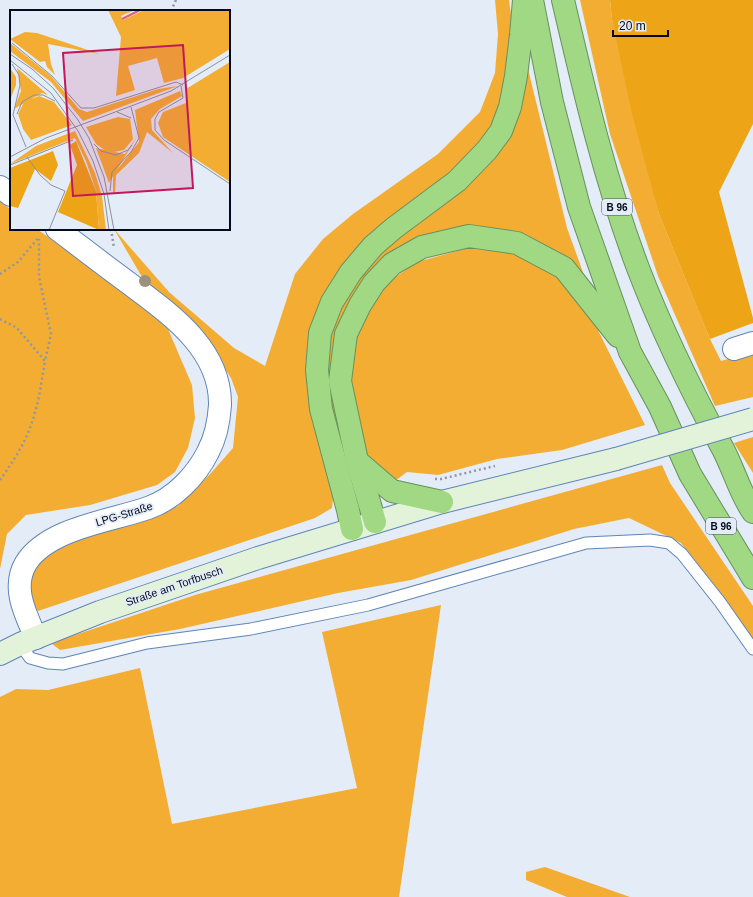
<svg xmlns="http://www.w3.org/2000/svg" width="753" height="897" viewBox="0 0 753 897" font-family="Helvetica,sans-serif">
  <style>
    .green { fill: #f4ad33 }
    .forest { fill: #eda416 }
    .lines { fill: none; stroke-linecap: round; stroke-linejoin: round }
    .lane-casing { stroke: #5f85b7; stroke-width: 13 }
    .street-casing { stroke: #5f85b7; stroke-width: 24 }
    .secondary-casing { stroke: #5f85b7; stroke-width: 24 }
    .highway-casing { stroke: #68905f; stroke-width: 24 }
    .path { stroke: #8e97a5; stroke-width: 2.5; stroke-dasharray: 2 3; stroke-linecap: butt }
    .lane { stroke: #fff; stroke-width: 11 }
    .street { stroke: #fff; stroke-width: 22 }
    .secondary { stroke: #e2f3da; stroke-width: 22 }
    .highway { stroke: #a0d883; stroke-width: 22 }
    .secondary-bridge-casing { stroke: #5f85b7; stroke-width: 24; stroke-linecap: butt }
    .secondary-bridge { stroke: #e2f3da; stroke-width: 22 }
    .tree { fill: #9d917b }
    .labels { text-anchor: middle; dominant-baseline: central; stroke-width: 3.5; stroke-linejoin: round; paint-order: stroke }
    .shield { fill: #e3ecf7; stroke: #454e5e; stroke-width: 1 }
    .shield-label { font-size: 10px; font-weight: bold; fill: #010b1d }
    .street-label { font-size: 11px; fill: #010b1d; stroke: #e3ecf7 }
    .inset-river { fill: none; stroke: #e06170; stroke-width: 2 }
    .inset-road { fill: none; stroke: #8992a0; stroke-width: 1 }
    .view { fill: #c2185b; fill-opacity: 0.15; stroke: #c2185b; stroke-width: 2 }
    .inset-edge { fill: none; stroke: #010b1d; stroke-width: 2 }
  </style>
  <rect width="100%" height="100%" fill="#e3ecf7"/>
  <g class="green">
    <path d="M495 0H509L513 30 499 115 471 158 319 310 334 489 332 508 315 518 38 611 29 601 31 576 45 556 88 533 133 523 178 506 211 473 233 448 238 397 231 378 203 334 149 289 114 229 169 292 234 348 265 366 295 274 323 239 353 214 438 154 480 112 495 73 498 34Z"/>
    <path d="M580 0H610L612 19 659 214 710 339 721 361 753 352V397L715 406 658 276 610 134Z"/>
    <path d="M527 65 567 228 589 289 536 242 497 228 452 230 411 242 339 335 352 469 346 470 327 395 326 353 331 324 355 281 375 256 441 207 485 169 509 136 524 93Z"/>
    <path d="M0 201 11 210V229H37L132 298 168 329 192 385 195 418 188 448 175 472 157 485 90 505 26 515 7 534 0 569Z"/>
    <path d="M468 248 514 252 556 275 590 314 645 425 562 450 497 459 438 475 407 472 395 481 367 455 355 427 348 388 355 331 384 285 417 262Z"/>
    <path d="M753 437V473L734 443Z"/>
    <path d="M662 465 670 483 753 606V640L681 543 629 518 574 529 411 580 338 593 180 629 60 650 51 643 195 595Z"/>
    <path d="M441 605 399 897H0V697L16 689 48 690 140 668 172 824 357 788 322 632Z"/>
    <path d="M545 867 630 897H567L526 880V872Z"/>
  </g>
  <path class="forest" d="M610 0H753V124L719 192 753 318V323L710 339 659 214 632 114 612 19Z"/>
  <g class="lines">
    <g class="lane-casing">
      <path id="lane" d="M20 644 30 658 48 663 63 664 147 643 251 629 368 605 586 543 650 540 669 543 682 554 720 602 753 649"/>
    </g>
    <g class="street-casing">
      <g id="street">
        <path d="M0 187 11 195"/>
        <path d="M734 349 753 343"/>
        <path d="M36 638C26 615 11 588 26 563 48 528 111 521 148 508 174 499 196 476 208 452 216 437 219 421 220 405 221 349 170 314 130 284 105 266 81 247 57 229"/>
      </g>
    </g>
    <g class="secondary-casing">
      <path id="secondary" d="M0 654 20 644 100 612 258 558 442 502 616 459"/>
    </g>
    <g class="highway-casing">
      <g id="highway">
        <path d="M532 0 552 102 579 207 630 352 660 407 690 474 753 578"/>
        <path d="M563 0C584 90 605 181 638 268 662 331 691 390 723 449 734 470 740 493 753 512"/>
        <path d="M357 461 392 491 442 502"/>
        <path d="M375 522 357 461 340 381 346 334 360 305 374 283 392 264 422 247 469 236 517 243 564 268 618 336"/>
        <path d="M352 529 348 510 321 409 317 370 320 333 332 302 351 272 373 246 394 228 457 181 487 150 501 131 510 107 516 76 521 35 524 0"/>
      </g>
    </g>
    <g class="path">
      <path d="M171 11 176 0"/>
      <path d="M111 229 114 248"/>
      <path d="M0 274 18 262 39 237"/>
      <path d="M0 319 17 328 45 361 51 334 39 277V239"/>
      <path d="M435 479H441L495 466"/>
      <path d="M0 480C15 459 29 437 35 412 40 396 42 378 45 361"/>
    </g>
    <use href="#lane" class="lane"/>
    <use href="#street" class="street"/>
    <use href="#secondary" class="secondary"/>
    <use href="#highway" class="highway"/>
    <g class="secondary-bridge-casing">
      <path id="secondary-bridge" d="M616 459 753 419"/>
    </g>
    <use href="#secondary-bridge" class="secondary-bridge"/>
  </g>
  <circle class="tree" cx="145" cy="281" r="6"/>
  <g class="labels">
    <g class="shield">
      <rect x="602" y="199" width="30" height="16" rx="3"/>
      <rect x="706" y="518" width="30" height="16" rx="3"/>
    </g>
    <g class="shield-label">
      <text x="617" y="207">B 96</text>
      <text x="721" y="526">B 96</text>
    </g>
    <g class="street-label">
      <text transform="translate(124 514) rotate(-17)">LPG-Straße</text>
      <text transform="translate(174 586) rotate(-19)">Straße am Torfbusch</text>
    </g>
  </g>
  <g transform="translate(10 10)">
    <rect width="220" height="220" fill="#e3ecf7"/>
    <path d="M98 0H125L111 6 113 10 134 0H220V39L173 68 154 73 147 48 118 56 125 80 106 86 111 27ZM15 22 27 23 90 44 38 34 41 54 45 65 37 57 35 51 30 52 0 29ZM0 33 41 66 69 99 77 102 148 79 168 76 73 111 41 72 0 41ZM220 52V172L153 127 148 113 153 102 176 93V79ZM0 58 6 67V75L0 90ZM7 58 38 85 32 83 4 99 11 81ZM170 81 172 86 150 99 141 109 142 120 163 143 137 122 129 143 106 165 105 184H103V165L129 132 125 100ZM29 86 44 92 62 115 21 130 13 119 8 104 14 92ZM108 107 120 109 123 129 114 140 99 143 86 134 76 117ZM65 121 85 163 92 186 96 220H89L86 181 76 151 65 128 0 154 26 136ZM128 125 99 173 86 138 115 144Z" fill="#f4ad33"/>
    <path d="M66 131 86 181 89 220 48 202 67 155 60 135ZM43 141 48 155 41 171 25 159 8 198 0 196V158Z" fill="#eda416"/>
    <path class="inset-river" d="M112 9 130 0"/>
    <path class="inset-road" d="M2 33 42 66 71 98H84L166 72 173 75M0 44 22 59 43 78 68 110 79 128 94 167 104 220M0 50 41 83 68 121 83 151 94 184 99 220M2 54 9 65 10 75 3 105 16 137M171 76 173 88 149 102 145 109V120L154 130 220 174M107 102 121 108M7 104 12 92 24 85H33L45 91M84 134 91 141 106 145 118 140 122 135M0 147 36 128 161 81 220 45M17 147 30 165 41 175 55 181 39 220M0 155 63 130M100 181 102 162 121 142 129 128 121 97"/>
    <path class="view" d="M173 35 183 178 63 186 53 43Z"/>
    <rect width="220" height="220" class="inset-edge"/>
  </g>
  <path d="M613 30v6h55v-6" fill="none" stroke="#010b1d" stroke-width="2"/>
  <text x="619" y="30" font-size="12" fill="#010b1d" stroke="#e3ecf7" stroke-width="3" paint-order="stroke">20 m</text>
</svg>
